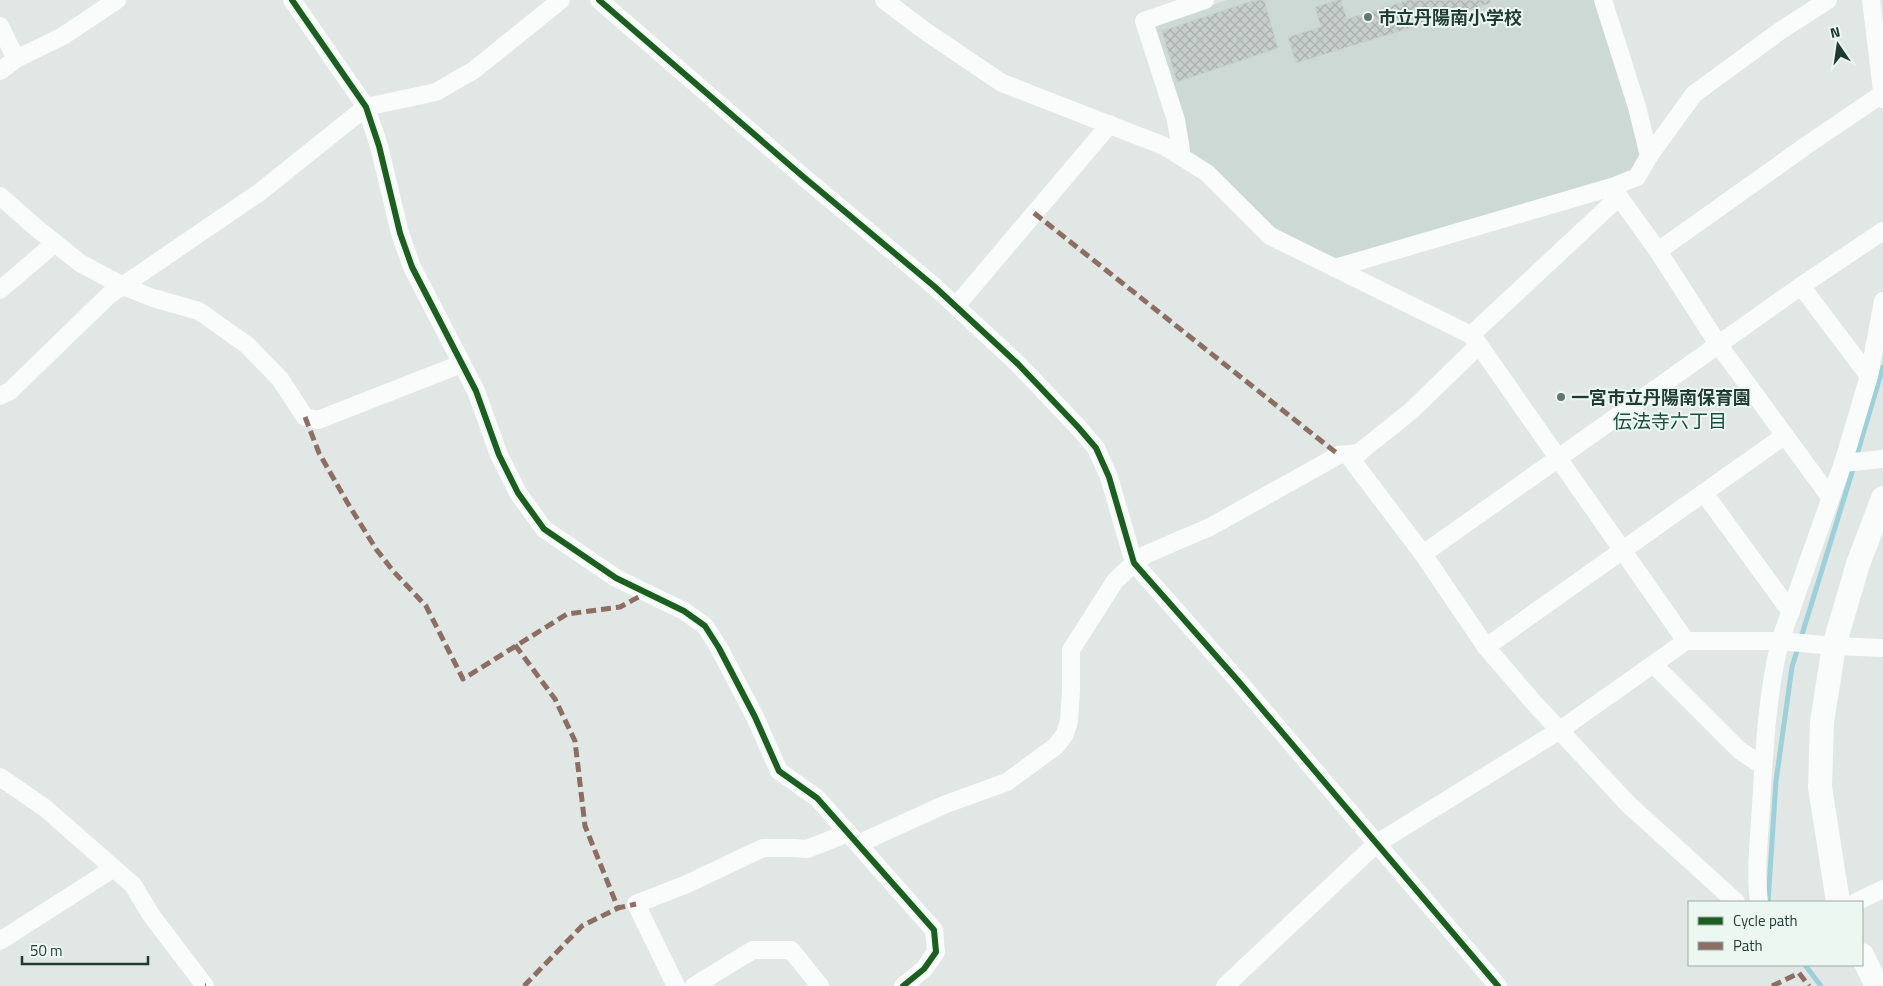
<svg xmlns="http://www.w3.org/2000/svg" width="1883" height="986" viewBox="0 0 1883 986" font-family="'Titillium Web','Noto Sans JP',sans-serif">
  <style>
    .built { fill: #cdd9d4 }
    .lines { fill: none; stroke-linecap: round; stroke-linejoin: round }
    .stream { stroke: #9dd0d9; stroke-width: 5 }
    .building { fill: url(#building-cross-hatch); stroke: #c9d0cd }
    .minor { stroke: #fafbfb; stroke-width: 18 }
    .secondary { stroke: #fafbfb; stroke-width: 24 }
    .quiet { stroke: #8d6e63; stroke-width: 5; stroke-dasharray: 10 5; stroke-linecap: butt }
    .cycleway-casing { stroke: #edf7f2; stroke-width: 9 }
    .cycleway { stroke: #1b5e20; stroke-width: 6 }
    .poi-dot { fill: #627771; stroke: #edf7f2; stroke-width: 2 }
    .labels { text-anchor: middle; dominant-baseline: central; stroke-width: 4; stroke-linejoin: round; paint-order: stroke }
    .poi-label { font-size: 18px; font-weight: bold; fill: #1e3a33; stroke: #edf7f2; text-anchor: start }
    .neighbourhood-label { font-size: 19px; fill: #194d41; stroke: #edf7f2 }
  </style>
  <defs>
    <pattern id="building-cross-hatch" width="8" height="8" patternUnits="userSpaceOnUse" patternTransform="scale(1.25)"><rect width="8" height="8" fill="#c7cecb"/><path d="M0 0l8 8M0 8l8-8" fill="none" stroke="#aab2af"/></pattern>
  </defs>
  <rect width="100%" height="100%" fill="#e0e7e4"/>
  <path class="built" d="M1227 0H1598L1644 155 1636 171 1337 259 1269 225 1190 154 1152 26Z"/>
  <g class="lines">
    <g class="stream">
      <path d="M1856 458 1883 367"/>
      <path d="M1768 902 1776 781 1792 667 1854 466"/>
      <path d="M1805 965 1821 986"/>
    </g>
  </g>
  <g class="building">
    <path d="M1255 0H1264L1278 48 1177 82 1162 31Z"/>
    <path d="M1338 0H1341L1347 19 1408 0H1490L1491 3 1296 63 1288 37 1321 27 1315 7Z"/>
  </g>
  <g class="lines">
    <g class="minor">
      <path d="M292 0 366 107 379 146 400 233 412 267 476 391 499 455 518 493 544 529 616 578 684 611 705 626 719 648 755 717 779 771 817 798 934 930 936 952 924 969 903 986"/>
      <path d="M599 0 800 174 935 287 1018 364 1078 427 1096 448 1109 477 1134 563 1240 683 1498 986"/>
      <path d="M884 0 925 31 1002 83 1164 146 1207 173 1270 236 1471 335 1479 345 1686 641"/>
      <path d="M1603 0 1637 107 1649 156 1637 177 1612 187"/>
      <path d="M1871 0 1883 99"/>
      <path d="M0 26 16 59"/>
      <path d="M0 71 16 59 63 36 117 0"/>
      <path d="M1649 156 1694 94 1780 31 1828 0"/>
      <path d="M1182 157 1176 120 1144 21 1205 0"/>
      <path d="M0 196 34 226 80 263 123 286 153 298 199 311 247 345 280 379 305 417 318 420 461 364"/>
      <path d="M1658 251 1807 145 1882 94"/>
      <path d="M1335 268 1612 187 1658 251 1718 344 1830 497"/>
      <path d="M1801 286 1869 376"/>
      <path d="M0 290 55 243"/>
      <path d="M956 306 1110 124"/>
      <path d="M1471 335 1619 197"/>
      <path d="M1479 345 1411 411 1351 459 1423 554 1486 647 1535 704 1628 804 1736 902"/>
      <path d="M0 396 10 391 109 295 260 192 366 107 436 92 474 70 561 0"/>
      <path d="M1843 463 1883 459"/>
      <path d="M1704 493 1791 612"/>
      <path d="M1423 554 1801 286 1883 231"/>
      <path d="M1486 647 1784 436"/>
      <path d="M1654 665 1739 750 1763 766"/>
      <path d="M0 777 45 808 133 885 151 915 205 986"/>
      <path d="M858 844 946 804 1007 782 1056 746 1065 734 1069 721 1071 691V650L1115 581 1134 563 1147 554 1210 527 1339 455 1359 453"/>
      <path d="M1759 902C1755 871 1759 839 1761 807 1764 752 1767 695 1780 641L1843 463 1869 376 1883 301"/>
      <path d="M1856 902 1883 889"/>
      <path d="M0 941 114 868"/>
      <path d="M676 986 636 904 687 884 763 848H794L807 849 848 833"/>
      <path d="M694 986 753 950H791L820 986"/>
      <path d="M1225 986 1376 844 1560 730 1686 641H1780L1834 646 1883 648"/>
    </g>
    <g class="secondary">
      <path d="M1838 902 1820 787 1822 722 1834 646 1858 564 1883 498"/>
      <path d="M1862 955 1877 986"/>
    </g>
    <g class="quiet">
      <path d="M1034 213 1339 455"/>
      <path d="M305 417 319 453 347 502 376 549 394 572 426 606 463 679 567 614 620 607 646 593"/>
      <path d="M515 645 555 699 575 741 585 826 618 908 636 904"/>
      <path d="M205 986H206"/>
      <path d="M524 986 582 926 618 908"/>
      <path d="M1772 986 1799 973 1809 986"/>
    </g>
    <g class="cycleway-casing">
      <g id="cycleway">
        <path d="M292 0 366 107 379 146 400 233 412 267 476 391 499 455 518 493 544 529 616 578 684 611 705 626 719 648 755 717 779 771 817 798 934 930 936 952 924 969 903 986"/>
        <path d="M599 0 800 174 935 287 1018 364 1078 427 1096 448 1109 477 1134 563 1240 683 1498 986"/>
      </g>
    </g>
    <use href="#cycleway" class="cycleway"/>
  </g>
  <g class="poi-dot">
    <circle cx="1368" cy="17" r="5"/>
    <circle cx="1561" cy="397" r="5"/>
  </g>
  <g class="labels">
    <g class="poi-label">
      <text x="1378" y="17">市立丹陽南小学校</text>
      <text x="1571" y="397">一宮市立丹陽南保育園</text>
    </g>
    <g class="neighbourhood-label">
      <text x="1670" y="420">伝法寺六丁目</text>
    </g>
  </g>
  <rect x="1688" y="901" width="175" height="65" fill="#edf7f2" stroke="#9aaba6"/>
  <rect x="1698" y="917" width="25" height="8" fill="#1b5e20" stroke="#9aaba6"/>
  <text x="1733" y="926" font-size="15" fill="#1e3a33">Cycle path</text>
  <rect x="1698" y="942" width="25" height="8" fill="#8d6e63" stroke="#9aaba6"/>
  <text x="1733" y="951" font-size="15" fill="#1e3a33">Path</text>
  <g transform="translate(1838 45) rotate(347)" stroke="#edf7f2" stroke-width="4" paint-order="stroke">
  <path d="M0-4L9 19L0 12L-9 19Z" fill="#1e3a33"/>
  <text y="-8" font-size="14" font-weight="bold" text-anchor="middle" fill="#1e3a33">N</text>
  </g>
  <path d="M22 956v8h126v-8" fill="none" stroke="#1e3a33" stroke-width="2.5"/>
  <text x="30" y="956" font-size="15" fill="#1e3a33" stroke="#edf7f2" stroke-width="4" paint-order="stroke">50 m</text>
</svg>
